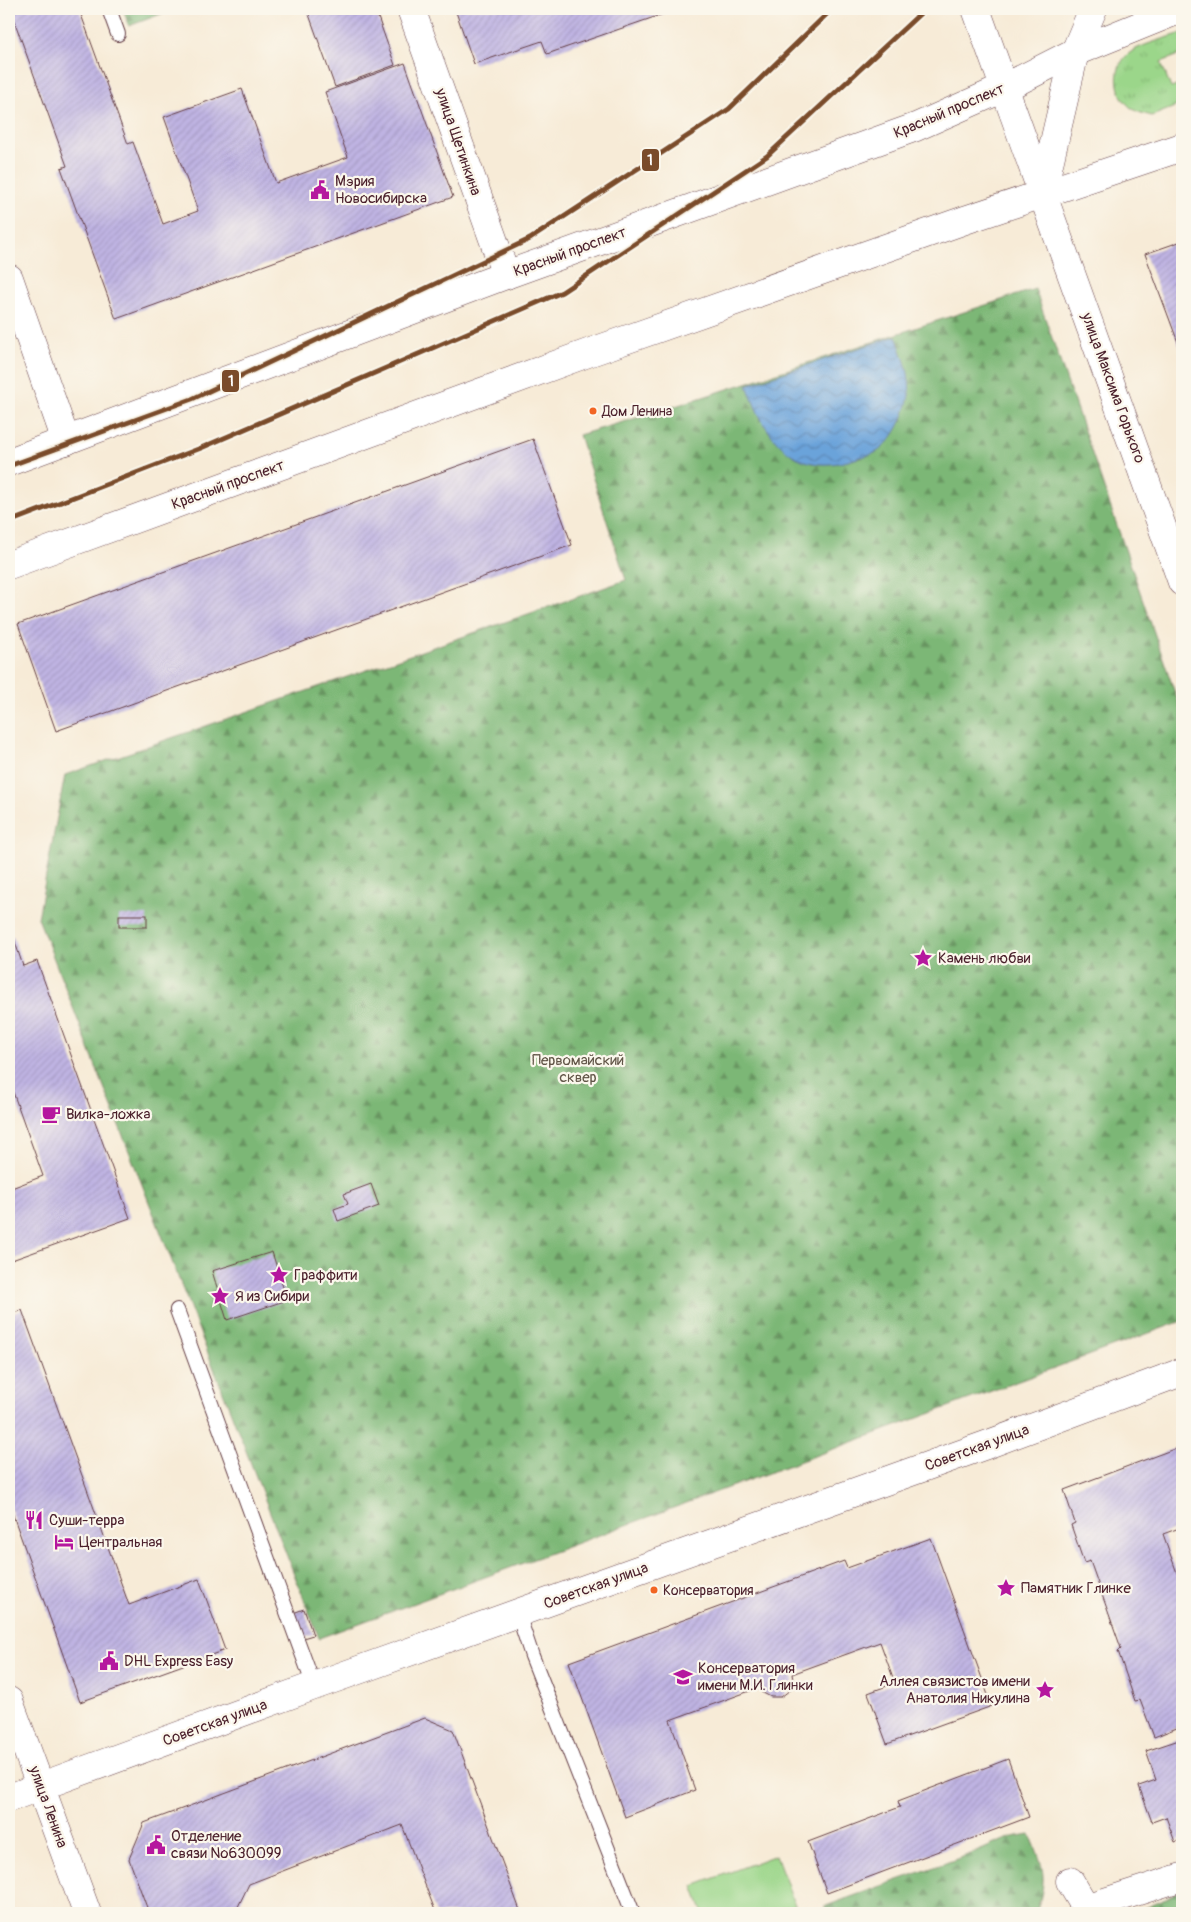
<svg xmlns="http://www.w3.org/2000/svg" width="1191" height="1922" viewBox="0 0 1191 1922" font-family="Pangolin,sans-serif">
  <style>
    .grass { fill: url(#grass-tufts); stroke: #727a5a }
    .forest { fill: url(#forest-firs); stroke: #636b50 }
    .park { fill: #9bd68a; stroke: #727a5a }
    .water { fill: url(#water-waves); stroke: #5a6182 }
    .building { fill: url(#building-hatch) }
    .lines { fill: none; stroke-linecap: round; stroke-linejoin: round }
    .lane-casing { stroke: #643e45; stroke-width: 16 }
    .street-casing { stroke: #643e45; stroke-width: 29 }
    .secondary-casing { stroke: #643e45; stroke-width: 29 }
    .primary-casing { stroke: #643e45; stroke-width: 29 }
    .lane { stroke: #fff; stroke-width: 14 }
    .street { stroke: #fff; stroke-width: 28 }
    .secondary { stroke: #fff; stroke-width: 28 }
    .primary { stroke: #fff; stroke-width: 28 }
    .metro-1-casing { stroke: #fbf7ec; stroke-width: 9 }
    .metro-1 { stroke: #7a4b2a; stroke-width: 5 }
    .bus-dot { fill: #f26522; stroke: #fbf7ec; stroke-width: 2 }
    .labels { text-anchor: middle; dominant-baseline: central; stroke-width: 4.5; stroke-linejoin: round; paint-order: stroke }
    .bus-label { font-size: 14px; fill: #4a1f2b; stroke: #fbf7ec; text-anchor: start }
    .street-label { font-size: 15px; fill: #4a1f2b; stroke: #fbf7ec }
    .poi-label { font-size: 15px; fill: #4a1f2b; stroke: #fbf7ec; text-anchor: start }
    .park-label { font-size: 15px; fill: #625648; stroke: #fbf7ec }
    .line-badge { stroke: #fbf7ec; stroke-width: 2 }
    .badge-label { font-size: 14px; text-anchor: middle; font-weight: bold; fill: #fff }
  </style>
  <defs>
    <pattern id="grass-tufts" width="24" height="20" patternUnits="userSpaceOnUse" patternTransform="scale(1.25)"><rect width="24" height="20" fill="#9bd68a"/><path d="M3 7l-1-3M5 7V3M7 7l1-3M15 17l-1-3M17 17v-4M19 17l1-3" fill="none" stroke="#87b777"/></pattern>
    <pattern id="forest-firs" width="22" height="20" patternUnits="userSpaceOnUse" patternTransform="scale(1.25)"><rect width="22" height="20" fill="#7cb776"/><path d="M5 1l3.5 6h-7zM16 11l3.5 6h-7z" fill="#689461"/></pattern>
    <pattern id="water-waves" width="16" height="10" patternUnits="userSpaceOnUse" patternTransform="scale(1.25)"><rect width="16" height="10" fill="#6ba3da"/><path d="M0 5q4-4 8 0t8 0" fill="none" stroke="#5a84b1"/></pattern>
    <pattern id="building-hatch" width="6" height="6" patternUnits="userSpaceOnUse" patternTransform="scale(1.25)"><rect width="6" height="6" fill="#bfb4e3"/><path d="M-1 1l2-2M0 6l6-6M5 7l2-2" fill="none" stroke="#a69ac3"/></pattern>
  </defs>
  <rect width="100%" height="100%" fill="#fbf7ec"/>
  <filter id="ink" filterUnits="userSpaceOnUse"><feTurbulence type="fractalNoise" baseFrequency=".02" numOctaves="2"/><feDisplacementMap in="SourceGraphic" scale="10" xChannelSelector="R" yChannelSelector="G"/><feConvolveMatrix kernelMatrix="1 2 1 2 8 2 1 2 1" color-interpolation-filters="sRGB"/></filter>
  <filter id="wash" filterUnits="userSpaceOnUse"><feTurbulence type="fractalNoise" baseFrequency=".0096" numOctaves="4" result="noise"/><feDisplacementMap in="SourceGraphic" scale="20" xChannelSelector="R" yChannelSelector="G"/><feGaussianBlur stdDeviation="1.12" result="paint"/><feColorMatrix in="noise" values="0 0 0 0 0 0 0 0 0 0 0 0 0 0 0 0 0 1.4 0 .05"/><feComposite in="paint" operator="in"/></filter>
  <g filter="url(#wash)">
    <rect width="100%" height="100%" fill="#f7ebd7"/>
    <path class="grass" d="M1182 33V54L1161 62 1171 88 1182 84V104L1152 116C1144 114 1136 112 1130 107 1114 93 1112 65 1131 52 1140 45 1170 37 1182 33Z"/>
    <g class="forest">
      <path d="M123 9H174L129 26Z"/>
      <path d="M1035 289 1182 713V1321L319 1638 38 918 65 775 626 580 579 435 660 411Z"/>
      <path d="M1030 1834C1044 1867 1048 1878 1036 1913H826V1906C872 1889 918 1873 965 1856 990 1848 1002 1837 1030 1834Z"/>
      <path d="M1182 1887V1913H1134L1166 1899Z"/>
    </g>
    <path class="park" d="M776 1855 798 1913H703L693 1886Z"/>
    <path class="water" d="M896 336C902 354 912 375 909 395 906 415 894 442 875 453 871 455 865 456 861 457 833 467 806 469 782 447 764 430 755 408 747 385Z"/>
    <g id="blocks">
      <g class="building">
        <path d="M10 9H79L128 144 133 142 163 224 198 211 164 117 242 89 276 183 348 157 325 92 405 63 453 197 116 319 61 168 67 166Z"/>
        <path d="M307 9H375L395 65 335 87Z"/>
        <path d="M455 9H668L669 12 547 54 542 41 474 64Z"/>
        <path d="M1182 241V353L1145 254Z"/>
        <path d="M533 439 572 545 56 731 18 624Z"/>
        <rect x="119" y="915" width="28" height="12"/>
        <path d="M13 936 23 966 37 961 130 1218 9 1261V1189L43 1176 9 1081V937Z"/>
        <path d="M371 1184 379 1206 338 1221 334 1209 348 1204 344 1194Z"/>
        <path d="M272 1252 287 1300 227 1320 212 1271Z"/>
        <path d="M22 1310 129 1605 199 1579 225 1650 80 1702 9 1504V1315Z"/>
        <path d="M1182 1446V1527L1163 1534 1182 1587V1726L1154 1737 1140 1700 1135 1701 1118 1651 1121 1648 1090 1561 1084 1563 1071 1525 1075 1523 1064 1490Z"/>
        <path d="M931 1538 992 1706 887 1744 868 1693 895 1683 880 1642 792 1674 793 1680 790 1690 781 1697H771L761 1692 758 1688 670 1720 695 1790 625 1817 569 1662 844 1561 847 1568Z"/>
        <path d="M304 1609 313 1635 303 1638 293 1613Z"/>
        <path d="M425 1718 453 1730 521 1913H436L402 1825 249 1884 235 1913H149L129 1859 144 1823Z"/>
        <path d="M1182 1739V1839L1175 1842 1166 1817 1152 1822 1139 1786 1156 1780 1146 1751Z"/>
        <path d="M1008 1759 1029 1817 827 1893 808 1842 900 1807 898 1801Z"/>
      </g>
    </g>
  </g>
  <g filter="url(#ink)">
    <use href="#blocks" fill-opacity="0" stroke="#643e45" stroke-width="1"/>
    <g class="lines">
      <g class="lane-casing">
        <g id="lane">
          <path d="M109 9 118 34"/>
          <path d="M177 1310 314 1686"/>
          <path d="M518 1614 532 1656 633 1913"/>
        </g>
      </g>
      <g class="street-casing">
        <g id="street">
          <path d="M411 9 506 275"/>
          <path d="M1070 1881 1086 1908"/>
          <path d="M1084 1913 1086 1908 1182 1877"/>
        </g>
      </g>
      <g class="secondary-casing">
        <g id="secondary">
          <path d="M976 9 1182 582"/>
          <path d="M9 278 66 441"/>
          <path d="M9 1701 87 1913"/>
          <path d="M9 1798 314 1686 986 1445 1182 1372"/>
        </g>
      </g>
      <g class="primary-casing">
        <g id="primary">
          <path d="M1042 194 1075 52 1093 9"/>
          <path d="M9 462 506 275 916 127 1004 88 1075 52 1181 9"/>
          <path d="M9 565 588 353 965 220 1182 147"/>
        </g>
      </g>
      <use href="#lane" class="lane"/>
      <use href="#street" class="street"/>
      <use href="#secondary" class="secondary"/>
      <use href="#primary" class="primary"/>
      <g class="metro-1-casing">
        <g id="metro-1">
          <path d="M9 466 192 399 530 239 729 109 832 9"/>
          <path d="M9 522 201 448 562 292 767 156 925 9"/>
        </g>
      </g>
      <use href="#metro-1" class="metro-1"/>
    </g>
  </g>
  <defs>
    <g id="civic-bare" transform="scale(1.5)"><path d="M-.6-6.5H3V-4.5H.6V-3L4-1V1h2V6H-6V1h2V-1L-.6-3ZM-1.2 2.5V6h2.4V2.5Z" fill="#b5179e" stroke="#fbf7ec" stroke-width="2.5" paint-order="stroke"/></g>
    <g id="sight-bare" transform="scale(1.5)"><path d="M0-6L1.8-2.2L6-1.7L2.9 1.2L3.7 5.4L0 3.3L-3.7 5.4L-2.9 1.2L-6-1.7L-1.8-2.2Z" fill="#b5179e" stroke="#fbf7ec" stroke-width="2.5" paint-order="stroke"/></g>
    <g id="cafe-bare" transform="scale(1.5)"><path d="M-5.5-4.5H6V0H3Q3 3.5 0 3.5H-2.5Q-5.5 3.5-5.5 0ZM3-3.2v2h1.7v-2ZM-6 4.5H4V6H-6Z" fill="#b5179e" stroke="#fbf7ec" stroke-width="2.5" paint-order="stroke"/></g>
    <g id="restaurant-bare" transform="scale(1.5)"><path d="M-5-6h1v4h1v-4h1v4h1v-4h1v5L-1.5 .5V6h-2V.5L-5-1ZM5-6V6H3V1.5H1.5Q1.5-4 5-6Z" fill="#b5179e" stroke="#fbf7ec" stroke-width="2.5" paint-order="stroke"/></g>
    <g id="hotel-bare" transform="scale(1.5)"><path d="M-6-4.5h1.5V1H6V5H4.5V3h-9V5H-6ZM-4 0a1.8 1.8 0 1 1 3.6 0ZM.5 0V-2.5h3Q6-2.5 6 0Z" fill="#b5179e" stroke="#fbf7ec" stroke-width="2.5" paint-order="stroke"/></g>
    <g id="university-bare" transform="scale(1.5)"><path d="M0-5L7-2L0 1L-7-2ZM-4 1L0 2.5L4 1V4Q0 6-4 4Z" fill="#b5179e" stroke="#fbf7ec" stroke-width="2.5" paint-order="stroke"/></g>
  </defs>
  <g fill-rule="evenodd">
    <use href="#civic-bare" x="320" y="190"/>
    <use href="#sight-bare" x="923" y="958"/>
    <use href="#cafe-bare" x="51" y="1114"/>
    <use href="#sight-bare" x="279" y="1275"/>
    <use href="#sight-bare" x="220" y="1296"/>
    <use href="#restaurant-bare" x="34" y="1520"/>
    <use href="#hotel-bare" x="64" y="1542"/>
    <use href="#sight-bare" x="1006" y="1588"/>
    <use href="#civic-bare" x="109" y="1661"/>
    <use href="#university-bare" x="683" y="1677"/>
    <use href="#sight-bare" x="1045" y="1690"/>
    <use href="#civic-bare" x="156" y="1845"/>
  </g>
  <g class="bus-dot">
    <circle cx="593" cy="411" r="4.5"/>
    <circle cx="654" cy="1590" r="4.5"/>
  </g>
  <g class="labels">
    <g class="bus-label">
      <text x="602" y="411">Дом Ленина</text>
      <text x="663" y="1590">Консерватория</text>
    </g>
    <g class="street-label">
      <text transform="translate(949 111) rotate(-23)">Красный проспект</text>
      <text transform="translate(458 142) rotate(71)">улица Щетинкина</text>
      <text transform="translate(570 252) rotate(-20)">Красный проспект</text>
      <text transform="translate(1113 388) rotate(70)">улица Максима Горького</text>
      <text transform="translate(228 485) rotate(-20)">Красный проспект</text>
      <text transform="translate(977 1448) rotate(-20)">Советская улица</text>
      <text transform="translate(596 1586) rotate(-20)">Советская улица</text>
      <text transform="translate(215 1723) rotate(-20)">Советская улица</text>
      <text transform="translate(48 1807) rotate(70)">улица Ленина</text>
    </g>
    <g class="poi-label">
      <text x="335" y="181">Мэрия<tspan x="335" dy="17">Новосибирска</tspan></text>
      <text x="938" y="958">Камень любви</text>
      <text x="66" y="1114">Вилка-ложка</text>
      <text x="294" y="1275">Граффити</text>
      <text x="235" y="1296">Я из Сибири</text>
      <text x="49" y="1520">Суши-терра</text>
      <text x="79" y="1542">Центральная</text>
      <text x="1021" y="1588">Памятник Глинке</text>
      <text x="124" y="1661">DHL Express Easy</text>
      <text x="698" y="1668">Консерватория<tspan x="698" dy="17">имени М.И. Глинки</tspan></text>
      <text x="1030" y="1681" text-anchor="end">Аллея связистов имени<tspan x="1030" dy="17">Анатолия Никулина</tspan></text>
      <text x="171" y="1836">Отделение<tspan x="171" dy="17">связи №630099</tspan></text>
    </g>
    <g class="park-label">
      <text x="578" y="1060">Первомайский<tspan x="578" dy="17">сквер</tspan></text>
    </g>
  </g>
  <g class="line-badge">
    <rect x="641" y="148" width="19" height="24" rx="5" fill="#7a4b2a"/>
    <rect x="221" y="369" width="19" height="24" rx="5" fill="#7a4b2a"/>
  </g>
  <g class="badge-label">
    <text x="650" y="165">1</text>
    <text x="231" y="386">1</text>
  </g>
  <rect width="1191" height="1922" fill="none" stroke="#fbf7ec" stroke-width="30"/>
</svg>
